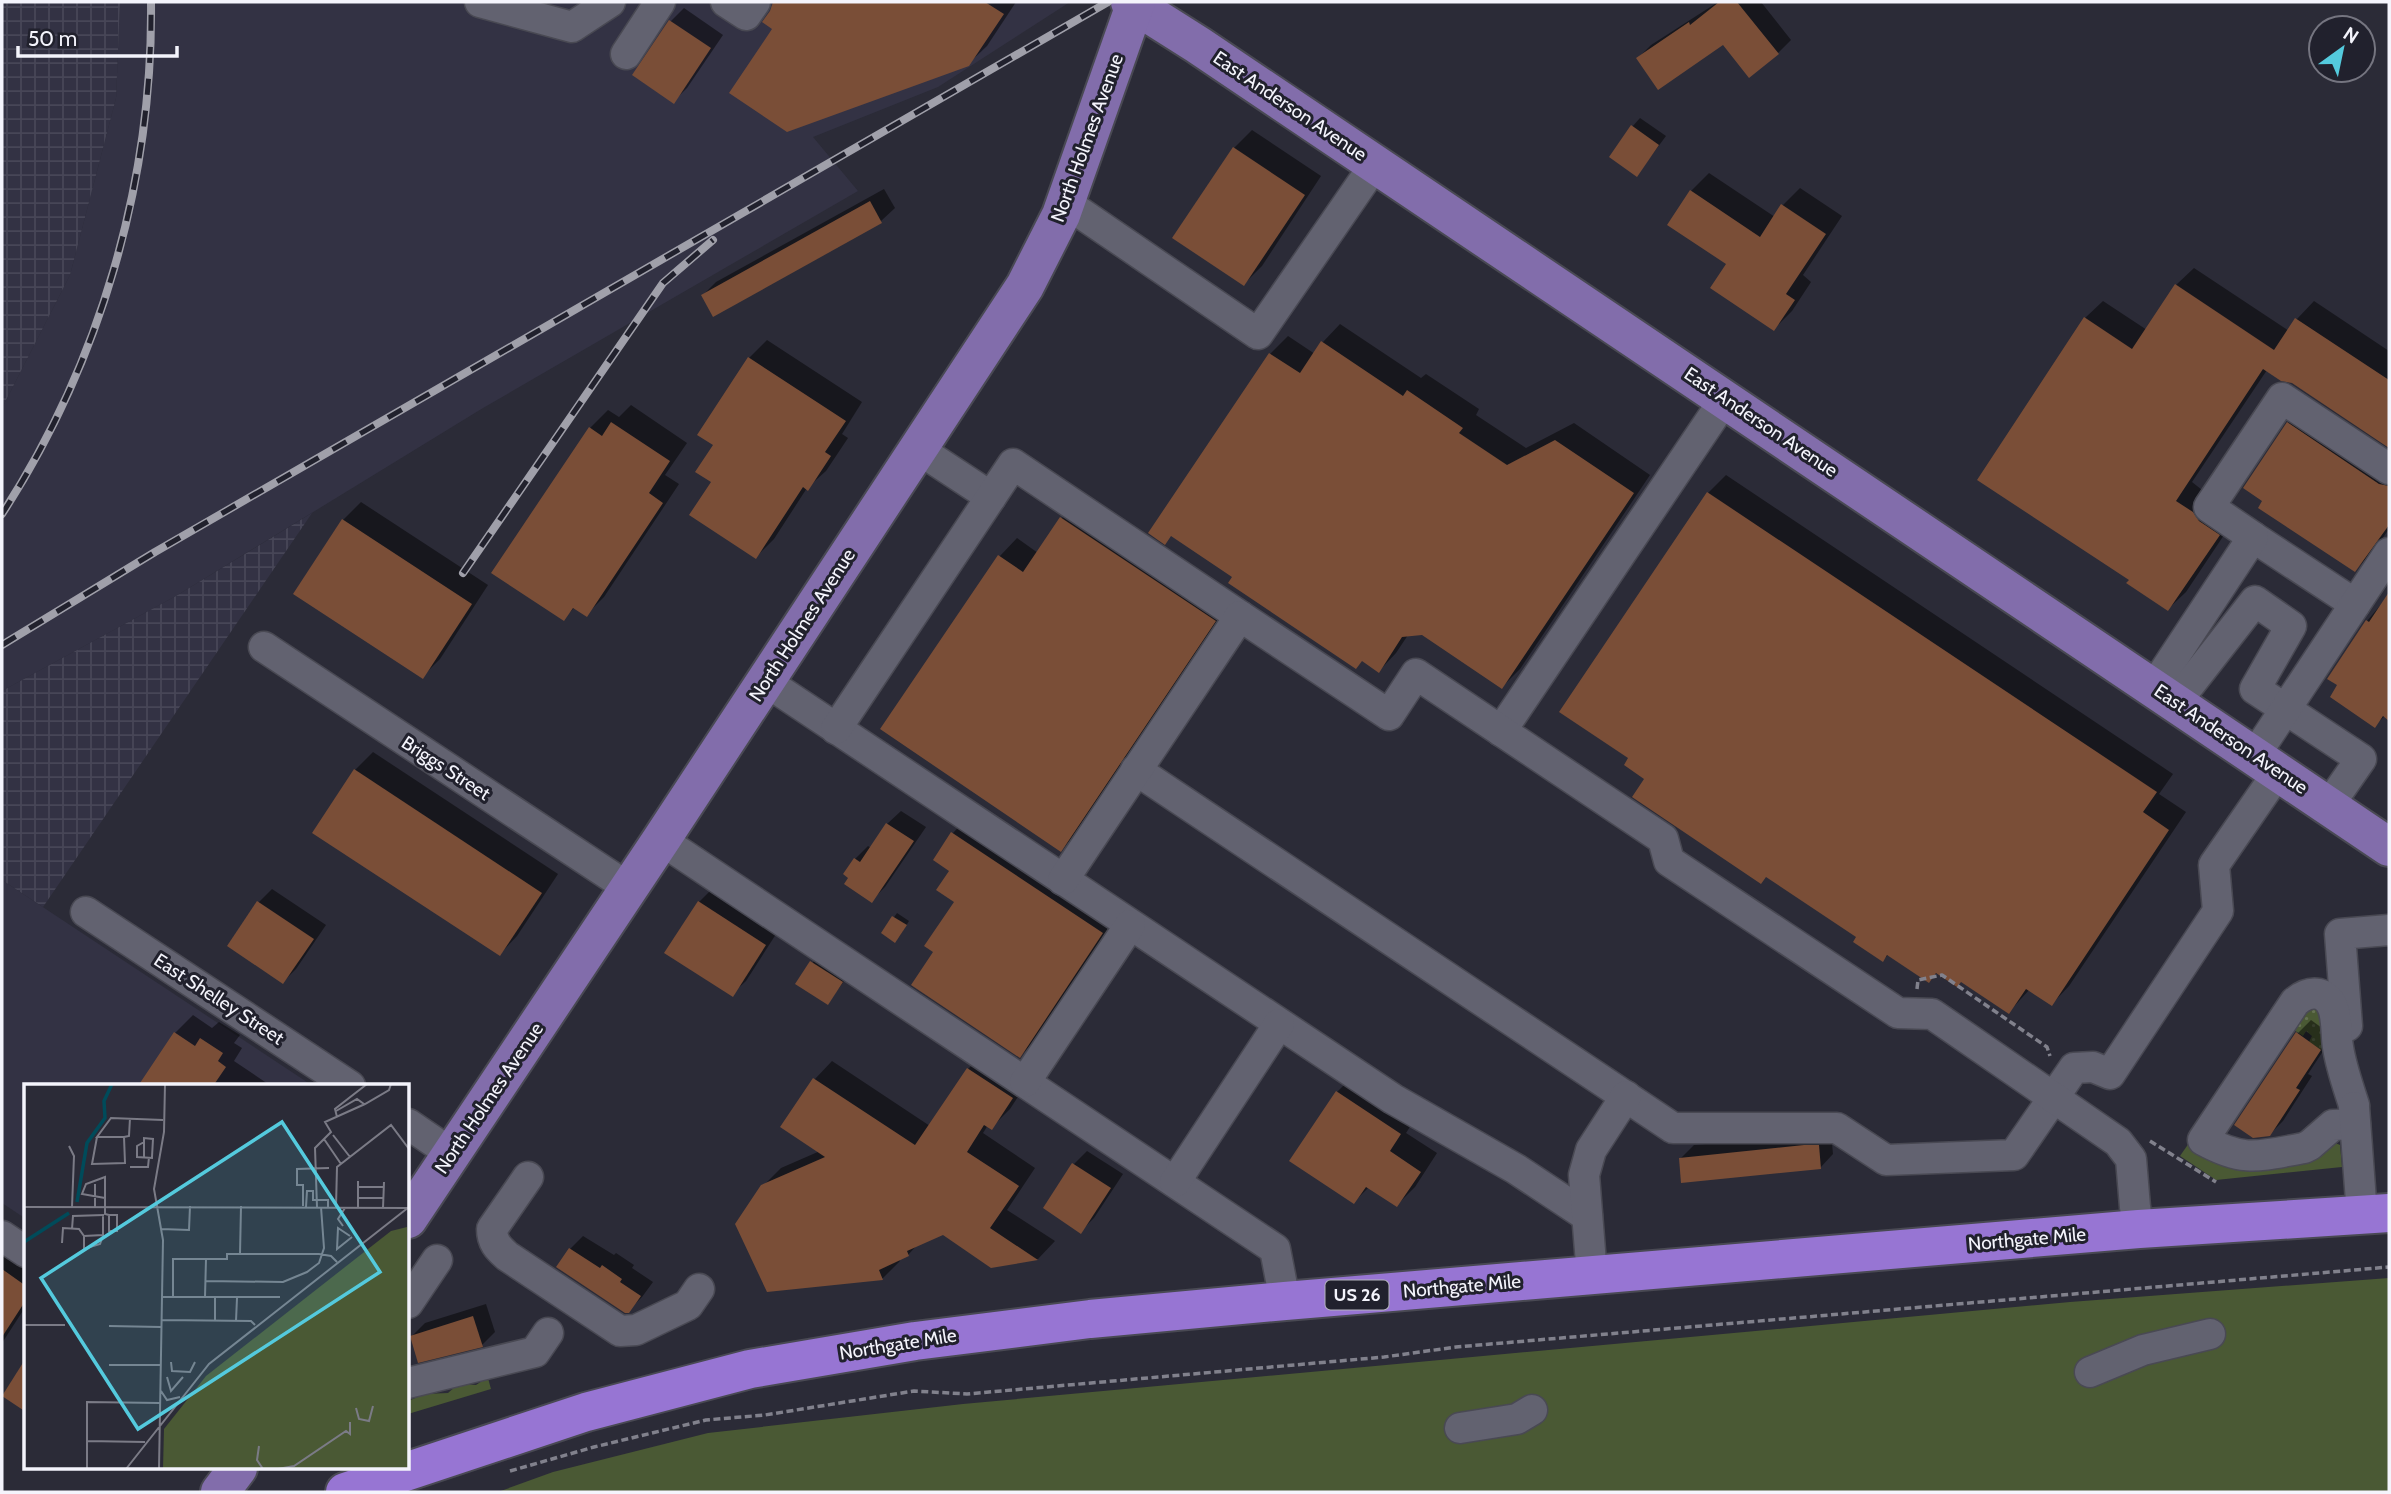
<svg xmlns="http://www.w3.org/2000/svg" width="2391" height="1494" viewBox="0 0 2391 1494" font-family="Cabin,sans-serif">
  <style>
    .built { fill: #333244 }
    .industrial { fill: url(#industrial-grid) }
    .grass { fill: #4a5934 }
    .garden { fill: url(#garden-dots) }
    .shadow { fill: #0007 }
    .building { fill: #7a4e37 }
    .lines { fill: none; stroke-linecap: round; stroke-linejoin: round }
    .minor-casing { stroke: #494953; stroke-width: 33 }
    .major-casing { stroke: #494953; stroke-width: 42 }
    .highway-casing { stroke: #494953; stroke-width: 42 }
    .path { stroke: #81818c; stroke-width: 3.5; stroke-dasharray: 7 3.5; stroke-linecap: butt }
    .minor { stroke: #626270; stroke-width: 30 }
    .major { stroke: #826dab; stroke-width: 38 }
    .highway { stroke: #9775d3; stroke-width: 38 }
    .rail-casing { stroke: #a0a0aa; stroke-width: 8 }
    .rail { stroke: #21212d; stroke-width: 5; stroke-dasharray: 16; stroke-linecap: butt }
    .labels { text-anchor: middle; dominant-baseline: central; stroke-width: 6; stroke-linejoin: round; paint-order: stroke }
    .shield { fill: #21212d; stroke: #b5b5be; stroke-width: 2 }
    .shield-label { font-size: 18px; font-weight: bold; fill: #f4f4fc }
    .street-label { font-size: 19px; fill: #f4f4fc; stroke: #21212d }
    .inset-river { fill: none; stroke: #004b5a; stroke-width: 3.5 }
    .inset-road { fill: none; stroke: #7b7b86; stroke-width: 2 }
    .view { fill: #54cadd; fill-opacity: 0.15; stroke: #54cadd; stroke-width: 3.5 }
    .inset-edge { fill: none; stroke: #f4f4fc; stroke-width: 3.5 }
  </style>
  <defs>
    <pattern id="industrial-grid" width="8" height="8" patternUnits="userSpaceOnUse" patternTransform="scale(1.75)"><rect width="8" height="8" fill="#333244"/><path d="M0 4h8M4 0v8" fill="none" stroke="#474657"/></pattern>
    <pattern id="garden-dots" width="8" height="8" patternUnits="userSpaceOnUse" patternTransform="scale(1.75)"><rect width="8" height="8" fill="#4a5934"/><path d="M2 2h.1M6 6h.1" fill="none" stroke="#657152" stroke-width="1.8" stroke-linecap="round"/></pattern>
  </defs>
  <rect width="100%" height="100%" fill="#2b2b37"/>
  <g class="built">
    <path d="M120 2H1070L938 87 813 137 858 191 483 408 176 596 2 691V408L70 275 116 98Z"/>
    <path d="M2 880 313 1086H26V1219L2 1203Z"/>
  </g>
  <g class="industrial">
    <path d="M2 2H120L116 98 70 275 2 408Z"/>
    <path d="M312 513 43 907 2 880V691L176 596Z"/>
  </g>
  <g class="grass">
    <path d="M2333 1142 2340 1145 2342 1167 2216 1180 2180 1156 2189 1143Z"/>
    <path d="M2389 1278V1492H498L553 1472 708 1433 963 1404 2070 1302Z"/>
    <path d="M486 1371 491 1389 408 1414V1401L425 1394 448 1393 456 1386 464 1384 476 1385 482 1381Z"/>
  </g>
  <path class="garden" d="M2319 1002 2328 1038 2321 1050 2309 1042 2312 1036 2306 1031 2303 1036 2288 1026Z"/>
  <g class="shadow">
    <path d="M775 2H1016L987 46 968 64 774 28 771 12Z"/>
    <path d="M1718 2H1761L1791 40 1778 53 1724 43 1638 58 1651 45Z"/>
    <path d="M684 8 723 35 687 88 674 101 634 75 671 21Z"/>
    <path d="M1640 118 1666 136 1637 175 1632 127Z"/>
    <path d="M1252 130 1321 176 1262 266 1244 284 1234 148Z"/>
    <path d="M1709 173 1775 217 1783 205 1800 188 1842 216 1803 275 1811 282 1792 311 1774 329 1691 191Z"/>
    <path d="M884 189 895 208 881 221 714 315 703 295 716 282Z"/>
    <path d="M2194 268 2289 331 2297 319 2314 301 2389 351V446L2292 382 2267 370 2192 482 2236 517 2186 592 2168 609 2131 579 2085 318 2103 301 2147 330 2176 285Z"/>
    <path d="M1340 324 1421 378 1426 374 1479 409 1476 415 1526 448 1574 423 1650 475 1520 669 1502 687 1423 633 1408 635 1396 653 1379 671 1235 576 1270 354 1288 336 1315 354 1323 342Z"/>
    <path d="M767 340 862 402 842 434 848 438 826 471 807 488 774 539 756 557 713 482 715 444 749 358Z"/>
    <path d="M631 405 687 443 665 475 679 484 604 597 586 615 575 607 563 619 590 428 608 410 619 417Z"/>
    <path d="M2306 406 2389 461V529L2372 553 2355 570 2288 423Z"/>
    <path d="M1726 475 2173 774 2159 794 2186 812 2069 986 2052 1004 2030 989 2009 1012 1962 980 1938 972 1929 981 1889 954 1883 960 1858 937 1647 778 1708 493Z"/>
    <path d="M1080 500 1232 602 1078 832 1061 850 1000 556 1017 538 1038 553 1062 518Z"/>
    <path d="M361 502 488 585 440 659 422 677 343 520Z"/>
    <path d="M2389 595V718L2385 716 2375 725 2367 621Z"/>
    <path d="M373 752 558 874 517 936 500 954 355 770Z"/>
    <path d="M901 811 926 827 885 887 872 900 850 877 855 859 868 846 871 848 887 824Z"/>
    <path d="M970 815 1120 915 1038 1038 1020 1056 935 951 956 901 951 871 953 833Z"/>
    <path d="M272 889 326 925 296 969 283 982 229 946 259 902Z"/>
    <path d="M712 889 778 931 746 981 732 994 699 902Z"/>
    <path d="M897 913 909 921 899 937 883 933Z"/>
    <path d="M820 953 850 973 828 1003 798 983Z"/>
    <path d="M193 1015 212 1028 219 1022 240 1035 234 1043 242 1048 234 1061 271 1086H140L175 1033Z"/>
    <path d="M2311 1020 2333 1036 2308 1074 2312 1076 2283 1121 2269 1135 2236 1125 2298 1033Z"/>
    <path d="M986 1051 1029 1080 1010 1109 992 1127 988 1125 983 1133 1035 1168 1007 1210 1055 1241 1038 1259 992 1266 943 1233 918 1244 908 1255 899 1259 900 1261 883 1278 768 1291 763 1186 781 1168 820 1151 783 1127 815 1079 832 1061 930 1126 968 1069Z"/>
    <path d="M1355 1074 1417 1116 1406 1133 1437 1153 1415 1187 1397 1205 1369 1187 1354 1202 1292 1160 1337 1092Z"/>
    <path d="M1831 1133 1833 1154 1820 1168 1681 1158 1694 1145Z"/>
    <path d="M1087 1151 1123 1174 1094 1218 1081 1231 1074 1164Z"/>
    <path d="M583 1236 614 1255 616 1253 634 1265 632 1268 653 1282 642 1297 628 1311 570 1249Z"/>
    <path d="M12 1247 26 1256V1306L2 1343V1257Z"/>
    <path d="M486 1304 495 1332 482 1345 412 1336 425 1323Z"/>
  </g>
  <g class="building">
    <path d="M773 2H985L1004 14 969 66 787 132 729 93 772 29 762 22 770 11Z"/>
    <path d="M1719 2H1737L1779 54 1749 78 1723 45 1658 90 1636 58 1689 22 1690 25Z"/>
    <path d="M669 20 711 48 674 104 632 75Z"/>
    <path d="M1631 125 1659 145 1637 177 1609 157Z"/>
    <path d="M1233 147 1305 195 1244 286 1172 238Z"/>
    <path d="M1690 190 1760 237 1781 204 1826 234 1786 294 1795 300 1774 331 1710 288 1726 264 1667 225Z"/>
    <path d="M870 201 882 223 713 317 701 295Z"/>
    <path d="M2175 284 2274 350 2295 318 2389 380V448L2292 383 2281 381 2263 369 2176 501 2193 512 2199 521 2220 535 2168 611 2126 583 2129 580 1977 480 2084 317 2132 349Z"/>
    <path d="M1321 341 1403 396 1407 390 1463 428 1459 433 1507 465 1555 440 1634 493 1502 689 1422 635 1402 637 1379 673 1362 661 1356 669 1228 583 1232 577 1171 536 1165 545 1148 533 1269 353 1300 373Z"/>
    <path d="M748 357 846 421 825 452 831 456 808 491 803 487 756 559 689 515 711 482 695 472 713 445 697 435Z"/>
    <path d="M611 422 670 461 649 493 663 503 587 617 573 608 564 621 491 573 589 427 602 436Z"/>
    <path d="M2287 422 2379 484 2389 486V525L2355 572 2258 508 2262 501 2243 488Z"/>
    <path d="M1707 492 2157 792 2143 812 2169 830 2052 1006 2026 989 2009 1014 1961 982 1957 987 1936 973 1929 983 1887 955 1883 962 1853 942 1856 937 1766 877 1761 884 1632 797 1644 779 1624 765 1628 758 1559 712Z"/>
    <path d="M1060 517 1216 621 1061 852 880 729 998 555 1023 572Z"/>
    <path d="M342 519 472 604 423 679 293 594Z"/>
    <path d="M2389 592V721L2383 716 2375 728 2330 697 2337 685 2327 679 2366 620 2369 622Z"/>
    <path d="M354 769 542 893 500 956 312 833Z"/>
    <path d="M886 823 914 841 872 903 844 884 848 878 843 874 854 858 860 862Z"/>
    <path d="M951 832 1103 933 1020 1058 911 985 933 952 924 946 954 902 936 890 949 871 933 860Z"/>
    <path d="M257 901 314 939 283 984 227 946Z"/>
    <path d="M698 901 766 945 733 997 664 953Z"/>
    <path d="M892 916 907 925 895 943 881 933Z"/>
    <path d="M810 961 843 982 828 1005 795 984Z"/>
    <path d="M174 1032 195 1046 200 1038 223 1053 218 1061 226 1067 213 1086H138Z"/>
    <path d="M2296 1032 2321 1050 2296 1088 2300 1090 2270 1136 2253 1138 2234 1125Z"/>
    <path d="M967 1068 1013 1098 992 1130 984 1125 967 1152 1019 1186 990 1228 1038 1260 991 1268 943 1235 907 1251 909 1256 879 1270 883 1280 767 1292 735 1224 761 1185 825 1157 780 1127 813 1078 915 1145Z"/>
    <path d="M1336 1091 1401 1134 1390 1151 1421 1172 1397 1207 1366 1187 1354 1204 1289 1161Z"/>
    <path d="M1804 1145H1819L1821 1169 1681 1183 1679 1158Z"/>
    <path d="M1072 1163 1111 1188 1081 1234 1043 1208Z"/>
    <path d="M569 1248 600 1268 602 1265 622 1279 620 1282 641 1296 629 1313H625L556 1267Z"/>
    <path d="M2 1269 26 1286V1300L2 1337Z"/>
    <path d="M473 1316 483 1347 418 1363 410 1336Z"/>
    <path d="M26 1358V1412L2 1396Z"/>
  </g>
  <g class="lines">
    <g class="minor-casing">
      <g id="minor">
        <path d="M480 2 572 27 610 2"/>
        <path d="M726 2 746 15 755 2"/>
        <path d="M626 54 660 2"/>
        <path d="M1066 203 1258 334 1376 163"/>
        <path d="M918 449 991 497"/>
        <path d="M2253 537 2355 604"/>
        <path d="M264 647 629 888"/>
        <path d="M765 681 1393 1099 1516 1169 1587 1216"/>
        <path d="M2154 687 2253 537 2209 507 2282 398 2389 469"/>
        <path d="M2176 702 2255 601 2291 626 2255 689 2361 759 2329 805"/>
        <path d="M836 729 1013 464 1240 616"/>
        <path d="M1501 731 1725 399"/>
        <path d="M2255 755 2389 553"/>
        <path d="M1136 770 1673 1128H1837L1886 1160 2014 1155 2074 1068 2093 1067 2110 1074 2218 911 2214 865 2279 771"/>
        <path d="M661 840 1275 1249 1285 1301"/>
        <path d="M1063 880 1240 616 1389 715 1416 674 1663 839 1669 861 1898 1013 1932 1014 2118 1142 2131 1159 2135 1207 2139 1229"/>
        <path d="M86 912 350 1086"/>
        <path d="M2347 1026 2340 934 2389 930"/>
        <path d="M1025 1082 1130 925"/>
        <path d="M2354 1105C2348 1086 2341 1067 2338 1047 2335 1031 2340 1000 2319 994 2309 992 2302 996 2295 1002L2203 1140C2245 1163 2259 1156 2304 1148L2310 1145 2333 1125 2355 1124"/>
        <path d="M2354 1107 2362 1215"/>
        <path d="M408 1124 452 1154"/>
        <path d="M528 1177 492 1229C492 1242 498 1248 507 1256L620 1331 636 1330 688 1305 699 1289"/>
        <path d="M1175 1182 1279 1024"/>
        <path d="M2 1236 26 1252"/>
        <path d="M1592 1276 1584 1175 1591 1150 1626 1096"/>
        <path d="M408 1303 437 1260"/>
        <path d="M2090 1372 2143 1350 2210 1334"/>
        <path d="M408 1383 535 1352 548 1333"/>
        <path d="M1460 1428 1517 1419 1532 1410"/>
      </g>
    </g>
    <g class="major-casing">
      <g id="major">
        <path d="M1130 2 1198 45 2389 847"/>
        <path d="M408 1219 661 840 1025 286 1061 215 1136 2"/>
        <path d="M220 1492 238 1468"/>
      </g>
    </g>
    <g class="highway-casing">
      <path id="highway" d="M345 1492 586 1412 750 1369 915 1341 1090 1319 1285 1301 2139 1229 2389 1213"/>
    </g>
    <g class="path">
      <path d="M1917 989 1918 980 1942 975 2047 1047 2050 1056"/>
      <path d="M2150 1141 2216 1182"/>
      <path d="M510 1471 594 1447 706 1420 765 1415 914 1391 967 1394 1384 1357 1456 1347 2389 1267"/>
    </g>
    <use href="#minor" class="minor"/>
    <use href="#major" class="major"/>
    <use href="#highway" class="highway"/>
    <g class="rail-casing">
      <g id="rail">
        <path d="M2 514C100 363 153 182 151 2"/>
        <path d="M463 573 663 283 713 240"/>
        <path d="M2 645 155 552 1108 2"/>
      </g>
    </g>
    <use href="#rail" class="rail"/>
  </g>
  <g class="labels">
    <rect class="shield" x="1325.5" y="1280.5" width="63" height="29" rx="5"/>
    <g class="shield-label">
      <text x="1357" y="1295">US 26</text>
    </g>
    <g class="street-label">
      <text transform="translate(1290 106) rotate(34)">East Anderson Avenue</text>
      <text transform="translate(1087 138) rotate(-70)">North Holmes Avenue</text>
      <text transform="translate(1761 422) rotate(34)">East Anderson Avenue</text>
      <text transform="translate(802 625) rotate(-57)">North Holmes Avenue</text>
      <text transform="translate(2231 739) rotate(34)">East Anderson Avenue</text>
      <text transform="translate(446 768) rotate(33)">Briggs Street</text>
      <text transform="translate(219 999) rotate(33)">East Shelley Street</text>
      <text transform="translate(489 1098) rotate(-56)">North Holmes Avenue</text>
      <text transform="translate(2027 1239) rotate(-5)">Northgate Mile</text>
      <text transform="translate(1462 1286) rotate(-5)">Northgate Mile</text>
      <text transform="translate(898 1344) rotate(-9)">Northgate Mile</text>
    </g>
  </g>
  <g transform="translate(24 1084)">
    <rect width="385" height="385" fill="#2b2b37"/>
    <path d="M383 143 385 385H139L140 345 182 292 367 147Z" fill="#4a5934"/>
    <path class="inset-river" d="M53 118 63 59 81 34 80 17 88 0M0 158 45 129"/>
    <path class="inset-road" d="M312 27 333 15 340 20M313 33 311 25 343 0M309 51 326 73M73 53 68 80 101 79 100 53H73L87 34 139 36M100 53 105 52 106 34M300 55 317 80M120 58 113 62V73L129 74M45 62 50 72 48 123M120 73V54L129 55 128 73M106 83H124L125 73M334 103H360M81 114 58 110 62 100 81 93V130L85 131H93V147H85V131M334 114H359M279 122V101H273V85L305 84M0 123 384 124M71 123V100M282 123 283 107H289V116H304V123M293 123 291 64 307 48 301 38 341 20 365 6 367 0M312 123 313 83 367 41 385 65M334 124V97M359 124 360 98M319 142 314 135 321 124M48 145 49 132 80 131M137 145 165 146 166 122M60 152V165L76 160 79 152M326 152 314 144 313 165 328 153M38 159 39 144 55 145 60 152 79 151V132M216 170 217 122M182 197 259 198 283 188 295 179 300 164 297 123M138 213H256M149 213V175H182M181 213 182 175H203V170H295L307 172 313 178M138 236 227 237 231 241M191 236V213M212 237 213 214M0 241H41M85 242 137 243M147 278 148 287 166 288 171 278M85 281H137M143 293 147 307 159 293M137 307 143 316 156 313M332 324 335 335 345 337 349 322M63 357 121 358M235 362 233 376 239 385M63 385V318L136 319M102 385 185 280 385 123M135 385 139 156 130 105 140 48 141 0M254 385 270 382 322 347 326 350V338"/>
    <path class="view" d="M258 38 356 188 114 345 17 194Z"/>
    <rect width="385" height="385" class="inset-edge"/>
  </g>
  <rect width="2391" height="1494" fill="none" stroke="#f4f4fc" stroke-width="7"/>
  <g transform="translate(2342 49) rotate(33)"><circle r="33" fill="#21212d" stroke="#757580" stroke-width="2"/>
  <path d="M0-5L12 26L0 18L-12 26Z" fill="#54cadd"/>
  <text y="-10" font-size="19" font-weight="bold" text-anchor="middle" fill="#f4f4fc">N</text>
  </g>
  <path d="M18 46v10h159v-10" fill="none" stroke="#f4f4fc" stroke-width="3.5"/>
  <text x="28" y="46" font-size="21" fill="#f4f4fc" stroke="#21212d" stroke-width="5" paint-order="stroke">50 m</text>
</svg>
